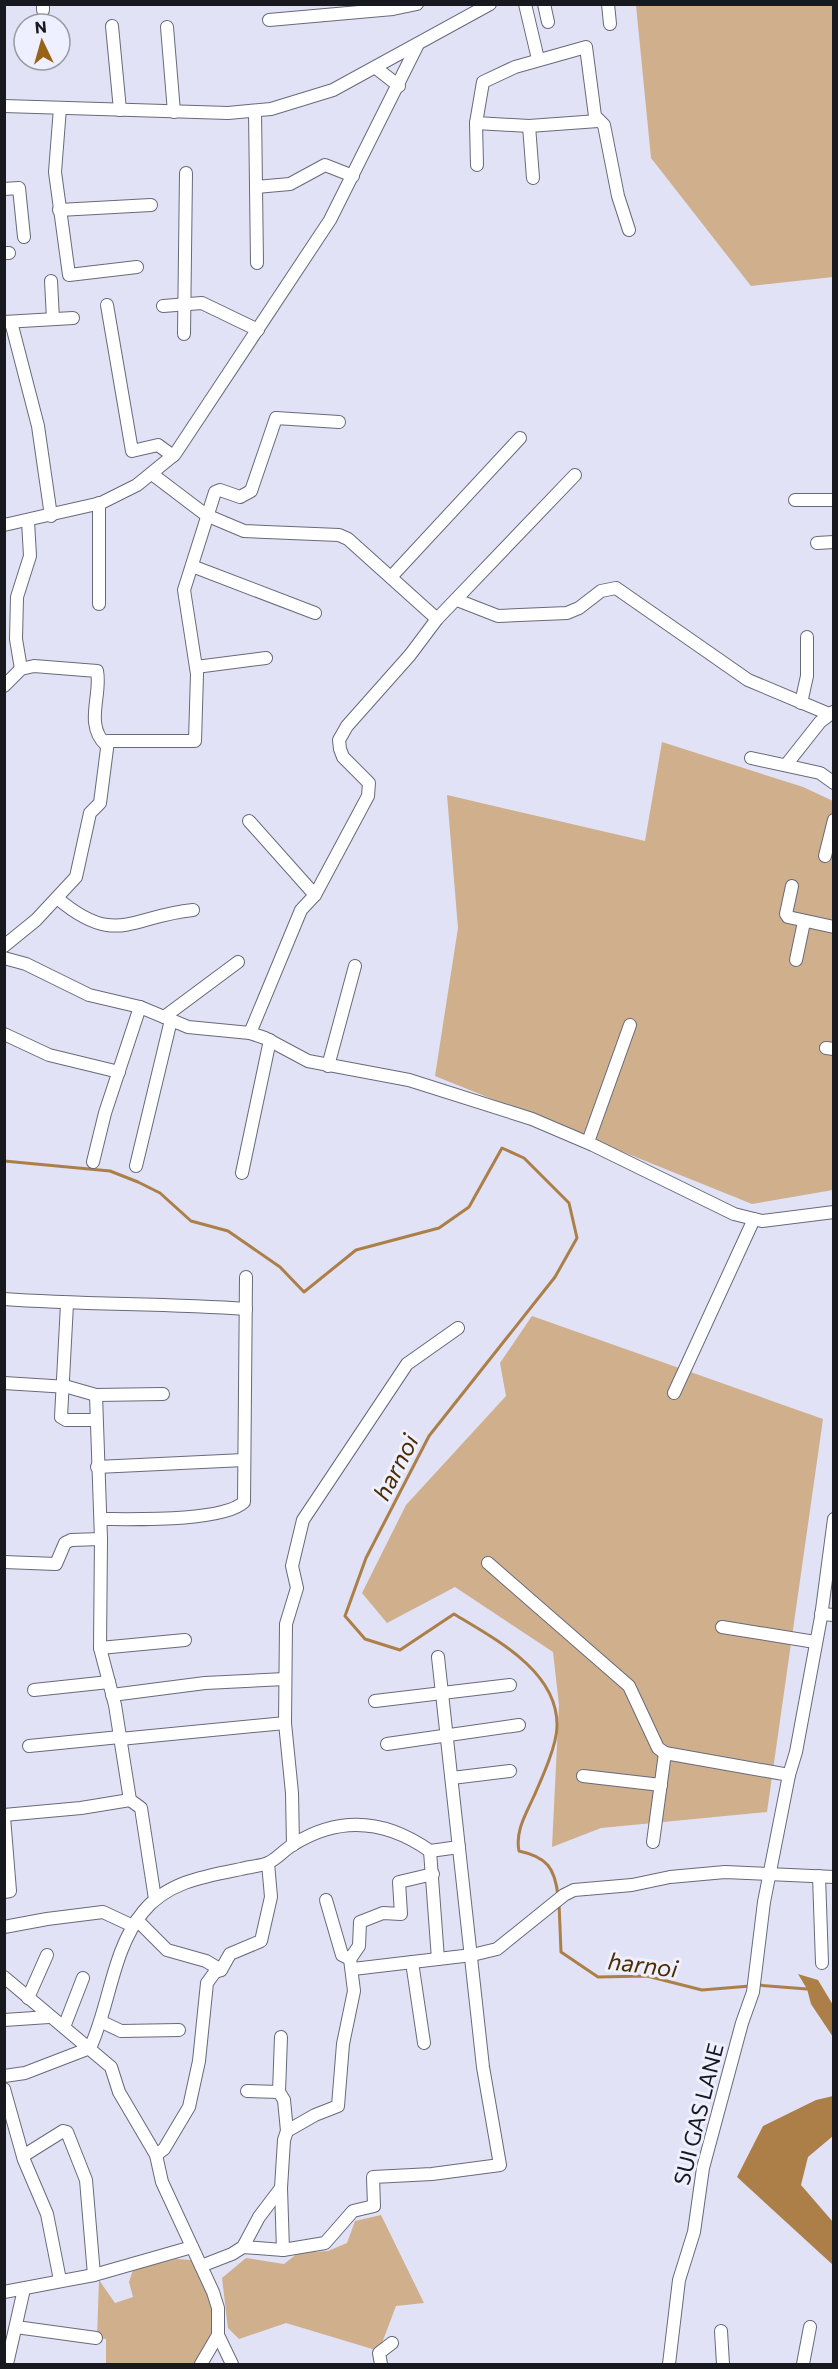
<svg xmlns="http://www.w3.org/2000/svg" width="838" height="2369" viewBox="0 0 838 2369" font-family="Commissioner,sans-serif">
  <style>
    .green { fill: #cfaf8c }
    .water { fill: #ad7f48 }
    .lines { fill: none; stroke-linecap: round; stroke-linejoin: round }
    .stream { stroke: #ad7f48; stroke-width: 3 }
    .minor-casing { stroke: #686a79; stroke-width: 14 }
    .minor { stroke: #fff; stroke-width: 12 }
    .labels { text-anchor: middle; dominant-baseline: central; stroke-width: 6; stroke-linejoin: round; paint-order: stroke }
    .street-label { font-size: 22px; fill: #18181f; stroke: #eef0ff }
    .water-label { font-size: 24px; font-style: italic; fill: #4d2d00; stroke: #eef0ff }
  </style>
  <rect width="100%" height="100%" fill="#e1e2f5"/>
  <g class="green">
    <path d="M636 5H833V277L751 286 651 158Z"/>
    <path d="M662 742 803 787 833 801V1190L752 1204 435 1076 458 928 447 795 645 841Z"/>
    <path d="M532 1316 823 1419 767 1812 601 1828 552 1847 559 1705 553 1652 455 1587 387 1623 362 1593 406 1505 506 1396 500 1363Z"/>
    <path d="M381 2215 424 2303 396 2306 379 2351 286 2323 239 2339 228 2328 222 2278 246 2258 284 2264 298 2253 328 2251 347 2243 355 2221Z"/>
    <path d="M176 2259 192 2260C217 2308 222 2311 205 2364H106V2339L97 2338 99 2280 115 2303 133 2297 129 2282 133 2270Z"/>
  </g>
  <g class="water">
    <path d="M798 1974 818 1980 833 2005V2037L811 2004 807 1989Z"/>
    <path d="M833 2096V2136L808 2157 801 2185 833 2222V2265L737 2177 763 2126 816 2100Z"/>
  </g>
  <g class="lines">
    <g class="stream">
      <path d="M4 1161 110 1171 138 1182 160 1193 191 1221 228 1231 280 1267 304 1292 356 1250 439 1228 469 1207 502 1148 524 1158 569 1203 577 1238 555 1277 429 1436 366 1558 345 1616 365 1639 400 1650 454 1614C495 1639 558 1671 557 1726 557 1745 542 1778 534 1796 526 1814 515 1831 519 1851 547 1857 555 1868 558 1896"/>
      <path d="M559 1903 561 1952 598 1977 647 1976 702 1990 750 1986"/>
      <path d="M757 1985 807 1989 809 1986"/>
    </g>
    <g class="minor-casing">
      <g id="minor">
        <path d="M525 4 538 59"/>
        <path d="M544 4 548 22"/>
        <path d="M608 4 610 24"/>
        <path d="M43 10V4"/>
        <path d="M269 20 393 9 417 4"/>
        <path d="M112 26 120 110"/>
        <path d="M167 27 174 112"/>
        <path d="M376 68 399 86"/>
        <path d="M4 106 228 113 271 109 333 90 490 4"/>
        <path d="M60 108 55 172 69 275 137 267"/>
        <path d="M255 111 257 263"/>
        <path d="M476 123 529 126 598 121"/>
        <path d="M529 126 533 178"/>
        <path d="M477 165 476 123 483 82 515 67 586 47 595 116 604 125 618 196 629 230"/>
        <path d="M256 187 290 184 325 165 353 176"/>
        <path d="M4 189 19 188 24 237"/>
        <path d="M59 210 151 205"/>
        <path d="M4 253H9"/>
        <path d="M51 281 53 319"/>
        <path d="M107 305 132 451 158 445 173 456"/>
        <path d="M163 306 202 303 258 330"/>
        <path d="M4 322 73 318"/>
        <path d="M11 322 38 426 51 516"/>
        <path d="M184 334 186 173"/>
        <path d="M152 474 206 515 244 531 339 535 348 539 437 619"/>
        <path d="M795 500H834"/>
        <path d="M99 503V604"/>
        <path d="M4 525 101 503 137 485 175 454 330 220 417 46"/>
        <path d="M817 543 834 542"/>
        <path d="M192 566 315 613"/>
        <path d="M391 577 520 438"/>
        <path d="M457 600 498 616 567 613 579 608 601 591 616 588 748 680 829 714"/>
        <path d="M196 667 266 658"/>
        <path d="M21 669 16 639 17 597 30 556 28 521"/>
        <path d="M4 686 21 669 34 666 97 671C102 695 84 724 106 745"/>
        <path d="M801 703 807 676V637"/>
        <path d="M751 758 820 773 834 783"/>
        <path d="M786 765 820 722 833 712"/>
        <path d="M249 821 315 895"/>
        <path d="M825 856 834 820"/>
        <path d="M792 886 786 914 788 917 834 927"/>
        <path d="M57 898C116 948 131 916 193 910"/>
        <path d="M4 946 36 920 76 877 90 813 100 803 108 741H195L197 674 184 590 215 492 220 490 240 497 251 491 276 418 339 422"/>
        <path d="M4 958 26 964 89 995 140 1007 188 1027 250 1033 265 1038 308 1061 409 1080 532 1119 593 1145 734 1214 762 1221 834 1212"/>
        <path d="M796 960 804 922"/>
        <path d="M164 1017 238 962"/>
        <path d="M250 1033 301 910 315 895 368 796 369 783 343 757 340 749 339 740 347 726 410 655 437 619 575 475"/>
        <path d="M4 1034 49 1055 119 1072"/>
        <path d="M826 1048 834 1049"/>
        <path d="M328 1066 355 966"/>
        <path d="M588 1142 630 1025"/>
        <path d="M93 1162 105 1113 140 1007"/>
        <path d="M136 1166 171 1020"/>
        <path d="M242 1173 270 1040"/>
        <path d="M4 1299C85 1305 166 1303 246 1309"/>
        <path d="M67 1304 61 1417 66 1420H96"/>
        <path d="M4 1383 68 1387 96 1395 163 1394"/>
        <path d="M674 1393 754 1219"/>
        <path d="M96 1395 101 1539 100 1648 115 1705 130 1800 141 1808 155 1899"/>
        <path d="M97 1467 244 1460"/>
        <path d="M101 1519C131 1519 223 1522 244 1502L246 1277"/>
        <path d="M4 1562 56 1564 65 1543 71 1540 101 1539"/>
        <path d="M488 1563 629 1686 658 1748 665 1753 789 1775"/>
        <path d="M821 1614 834 1615"/>
        <path d="M722 1627 815 1642"/>
        <path d="M100 1648 185 1640"/>
        <path d="M34 1690 109 1682"/>
        <path d="M112 1695 205 1683 285 1679"/>
        <path d="M375 1701 510 1685"/>
        <path d="M120 1739 285 1723"/>
        <path d="M387 1744 519 1725"/>
        <path d="M29 1746 120 1737"/>
        <path d="M583 1776 661 1785"/>
        <path d="M452 1778 510 1771"/>
        <path d="M4 1815 81 1808 130 1800"/>
        <path d="M4 1817 10 1891 4 1892"/>
        <path d="M653 1842 665 1753"/>
        <path d="M293 1845 292 1793 285 1723 286 1624 297 1588 292 1566 303 1520 407 1364 458 1328"/>
        <path d="M430 1851 438 1959"/>
        <path d="M819 1876 822 1963"/>
        <path d="M326 1900 342 1955 350 1959 359 1946 360 1922 383 1913 401 1914 399 1882 433 1874"/>
        <path d="M137 1920 167 1950 206 1961 221 1970"/>
        <path d="M4 1927 47 1919 103 1912 133 1926"/>
        <path d="M412 1962 424 2043"/>
        <path d="M353 1969 472 1955 497 1949 564 1895 574 1890 632 1885 670 1877 725 1872 834 1877"/>
        <path d="M4 1977 111 2067 119 2092 156 2155 162 2182 213 2292 218 2308V2335L232 2364"/>
        <path d="M28 1998 47 1955"/>
        <path d="M4 2020 49 2017"/>
        <path d="M102 2022 121 2031 179 2030"/>
        <path d="M64 2027 83 1978"/>
        <path d="M4 2076 25 2073 90 2048C110 2005 112 1950 143 1912 167 1882 205 1876 241 1869 249 1867 260 1866 268 1863 277 1859 285 1849 294 1844 341 1815 386 1820 430 1851L459 1847"/>
        <path d="M4 2089 24 2160 47 2214 60 2280"/>
        <path d="M247 2091 279 2092 284 2100 287 2131"/>
        <path d="M279 2092 281 2037"/>
        <path d="M156 2155 164 2149 189 2107 199 2061 207 1983 215 1972 221 1970 230 1954 261 1941 271 1897 268 1863"/>
        <path d="M23 2156 63 2131 67 2132 86 2180 94 2275"/>
        <path d="M281 2188 283 2250 325 2243 353 2211 374 2206 373 2177 432 2174 500 2165 483 2067 438 1657"/>
        <path d="M243 2247 283 2250"/>
        <path d="M201 2266 232 2254 243 2247 259 2217 281 2188 284 2140 287 2131 315 2115 338 2106 343 2044 354 1991 350 1959"/>
        <path d="M4 2292 94 2275 192 2247"/>
        <path d="M16 2327 96 2338"/>
        <path d="M721 2331 723 2364"/>
        <path d="M7 2364 24 2289"/>
        <path d="M201 2364 218 2335"/>
        <path d="M381 2364 379 2353 392 2343"/>
        <path d="M669 2364 679 2280 694 2232 703 2168 742 2023 753 1992 764 1902 789 1775 796 1752 821 1617 834 1519"/>
        <path d="M803 2364 810 2327"/>
      </g>
    </g>
    <use href="#minor" class="minor"/>
  </g>
  <g class="labels">
    <g class="street-label">
      <text transform="translate(698 2114) rotate(-76)">SUI GAS LANE</text>
    </g>
    <g class="water-label">
      <text transform="translate(395 1467) rotate(-63)">harnoi</text>
      <text transform="translate(643 1964) rotate(7)">harnoi</text>
    </g>
  </g>
  <rect width="838" height="2369" fill="none" stroke="#18181f" stroke-width="12"/>
  <g transform="translate(42 42) rotate(355)"><circle r="28" fill="#eef0ff" stroke="#989aa5" stroke-width="1.5"/>
  <path d="M0-4.5L10 22L0 15L-10 22Z" fill="#976319"/>
  <text y="-9" font-size="16" font-weight="bold" text-anchor="middle" fill="#18181f">N</text>
  </g>
</svg>
